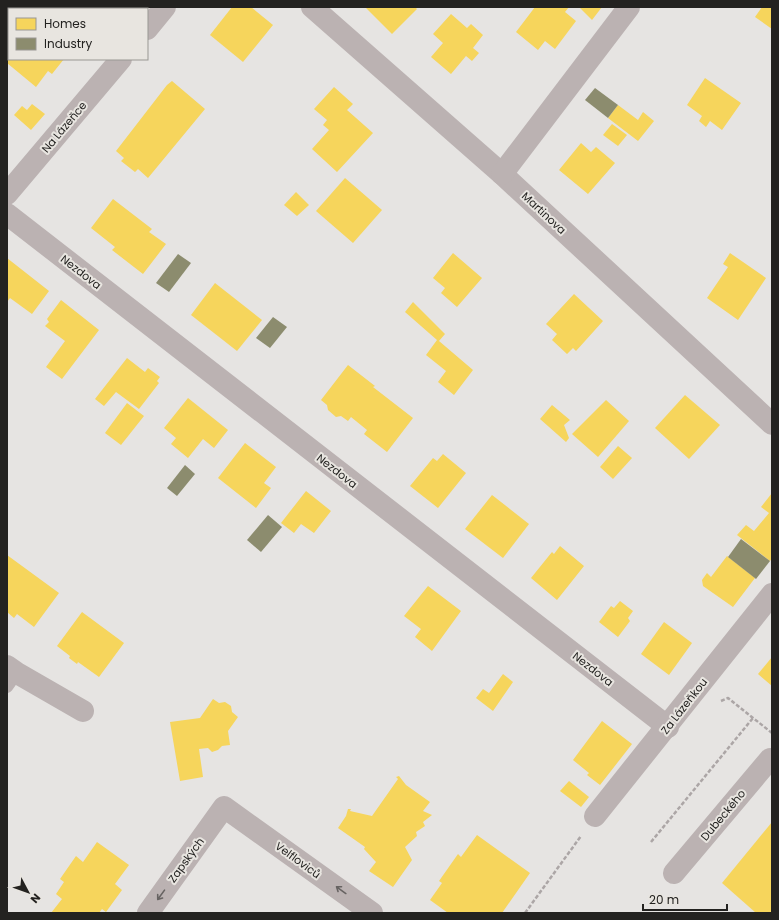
<svg xmlns="http://www.w3.org/2000/svg" width="779" height="920" viewBox="0 0 779 920" font-family="Poppins,sans-serif">
  <style>
    .homes { fill: #f6d55c }
    .industry { fill: #8c8c6e }
    .lines { fill: none; stroke-linecap: round; stroke-linejoin: round }
    .path { stroke: #aca6a6; stroke-width: 2.5; stroke-dasharray: 4 2; stroke-linecap: butt }
    .lane { stroke: #bbb2b2; stroke-width: 12 }
    .street { stroke: #bbb2b2; stroke-width: 22 }
    .oneway { stroke: #676362 }
    .labels { text-anchor: middle; dominant-baseline: central; stroke-width: 4; stroke-linejoin: round; paint-order: stroke }
    .street-label { font-size: 11px; fill: #232220; stroke: #e8e5e0 }
  </style>
  <rect width="100%" height="100%" fill="#e6e4e2"/>
  <g class="homes">
    <path d="M58 7H112L110 9H60Z"/>
    <path d="M232 7H251L273 25 243 62 210 35Z"/>
    <path d="M365 7H415L417 9 392 34Z"/>
    <path d="M535 7H569L565 12 576 21 555 49 545 41 538 50 516 32Z"/>
    <path d="M579 7H602L592 20Z"/>
    <path d="M762 7H772V29L755 17Z"/>
    <path d="M451 14 467 28 471 24 483 35 473 48 479 53 472 61 466 56 451 74 431 57 443 43 433 34Z"/>
    <path d="M9 37V59H64L52 74 48 71 36 87 7 63V40Z"/>
    <path d="M705 78 741 103 722 130 710 121 706 127 699 121 702 116 687 105Z"/>
    <path d="M172 81 205 109 148 178 138 169 135 172 121 161 124 158 116 151 167 85Z"/>
    <path d="M334 87 353 104 347 110 373 133 337 172 312 149 329 130 323 125 327 120 314 109Z"/>
    <path d="M32 104 45 114 31 130 14 115 22 106 27 110Z"/>
    <path d="M618 105 638 120 643 112 654 121 638 141 608 118Z"/>
    <path d="M612 124 627 135 618 146 603 135Z"/>
    <path d="M581 143 591 152 596 147 615 163 588 194 559 170Z"/>
    <path d="M345 178 382 210 353 243 316 211Z"/>
    <path d="M296 192 309 205 297 216 284 205Z"/>
    <path d="M113 199 152 229 149 232 166 244 143 274 112 250 115 247 91 228Z"/>
    <path d="M453 253 482 278 457 307 441 293 445 288 433 278Z"/>
    <path d="M730 253 766 278 738 320 707 298 728 267 723 264Z"/>
    <path d="M7 258 49 291 32 314 10 298 7 302Z"/>
    <path d="M215 283 262 320 237 351 191 315Z"/>
    <path d="M574 294 603 321 576 351 573 348 567 354 552 340 557 334 546 324Z"/>
    <path d="M61 300 99 330 62 379 46 367 65 341 45 326 49 322 47 319Z"/>
    <path d="M413 302 445 334 439 341 473 370 454 395 438 382 446 371 426 355 437 340 405 312Z"/>
    <path d="M127 358 145 372 148 368 160 377 157 381 159 383 139 409 116 392 104 406 95 399Z"/>
    <path d="M348 365 375 386 373 387 413 418 387 452 364 434 367 430 351 417 348 421 341 416 336 417 328 410 327 405 321 400Z"/>
    <path d="M685 395 720 425 689 459 655 428Z"/>
    <path d="M188 398 228 430 214 448 203 439 188 458 171 444 176 438 164 428Z"/>
    <path d="M606 400 629 421 598 457 572 434Z"/>
    <path d="M127 403 144 416 121 445 105 433Z"/>
    <path d="M552 405 570 420 564 425 569 438 566 442 540 419Z"/>
    <path d="M245 443 276 467 264 483 271 488 256 508 218 478Z"/>
    <path d="M618 446 632 458 613 479 600 467Z"/>
    <path d="M443 454 466 473 438 508 410 486 433 458 437 461Z"/>
    <path d="M306 491 331 511 314 533 301 524 294 533 281 523Z"/>
    <path d="M772 493V558L770 561 737 535 746 525 754 531 769 513 761 507Z"/>
    <path d="M492 495 529 524 503 558 465 529Z"/>
    <path d="M560 546 584 566 557 600 531 578 552 552 554 554Z"/>
    <path d="M7 555 59 593 34 627 17 614 14 618 7 612Z"/>
    <path d="M727 556 755 578 733 607 703 586 702 580 707 573 711 577Z"/>
    <path d="M428 586 461 611 432 651 415 637 421 629 404 616Z"/>
    <path d="M620 601 633 611 628 618 630 621 618 637 599 622 611 606 614 608Z"/>
    <path d="M82 612 124 643 99 677 78 662 77 664 69 658 70 656 57 646Z"/>
    <path d="M664 622 692 643 669 675 641 654Z"/>
    <path d="M772 657V686L758 674Z"/>
    <path d="M503 674 513 682 493 711 476 698 483 689 489 693Z"/>
    <path d="M213 699 219 703 225 702 231 706 232 712 238 717 228 731 230 745 222 746 218 750 212 752 208 748 199 749 203 777 180 781 170 722 200 718Z"/>
    <path d="M602 721 632 744 600 785 587 775 589 773 573 760Z"/>
    <path d="M399 776 406 785 430 802 423 811 432 815 423 822 425 826 416 832 417 836 405 847 412 860 393 887 369 871 376 862 364 849 365 847 338 828 346 816 348 809H351L350 811 372 816 398 779 396 777Z"/>
    <path d="M569 781 589 797 581 807 560 791Z"/>
    <path d="M772 822V913H756L722 883Z"/>
    <path d="M477 835 530 873 502 913H448L430 900 442 883 439 881 458 854 461 857Z"/>
    <path d="M97 842 129 865 115 884 122 890 106 912 102 909 99 913H51L62 899 56 894 64 882 60 879 76 856 83 862Z"/>
  </g>
  <g class="industry">
    <path d="M595 88 618 105 608 118 585 100Z"/>
    <path d="M178 254 191 263 169 292 156 283Z"/>
    <path d="M273 317 287 327 270 348 256 338Z"/>
    <path d="M185 465 195 474 177 496 167 488Z"/>
    <path d="M268 515 282 527 261 552 247 540Z"/>
    <path d="M741 539 770 561 756 579 728 557Z"/>
  </g>
  <g class="lines">
    <g class="path">
      <path d="M721 701 728 698 772 733"/>
      <path d="M651 842 753 718"/>
      <path d="M525 913 581 836"/>
    </g>
    <path class="lane" d="M7 687 17 673"/>
    <g class="street">
      <path d="M312 7 502 174 772 424"/>
      <path d="M147 29 165 7"/>
      <path d="M502 174 629 7"/>
      <path d="M7 194 121 59"/>
      <path d="M7 214 668 727"/>
      <path d="M7 666 17 673 83 711"/>
      <path d="M595 816 772 594"/>
      <path d="M674 873 770 759 772 760"/>
      <path d="M148 913 224 807 372 913"/>
    </g>
  </g>
  <defs><path id="oneway-shaft" d="M-6 0H5M1.5-3L5.5 0L1.5 3" fill="none" stroke-width="1.6" stroke-linecap="round" stroke-linejoin="round"/></defs>
  <g class="oneway">
    <use href="#oneway-shaft" transform="translate(341 890) rotate(-144)"/>
    <use href="#oneway-shaft" transform="translate(161 895) rotate(126)"/>
  </g>
  <g class="labels">
    <g class="street-label">
      <text transform="translate(64 127) rotate(-50)">Na Lázeňce</text>
      <text transform="translate(544 213) rotate(43)">Martinova</text>
      <text transform="translate(81 272) rotate(38)">Nezdova</text>
      <text transform="translate(337 471) rotate(38)">Nezdova</text>
      <text transform="translate(593 669) rotate(38)">Nezdova</text>
      <text transform="translate(684 706) rotate(-52)">Za Lázeňkou</text>
      <text transform="translate(723 815) rotate(-50)">Dubeckého</text>
      <text transform="translate(186 860) rotate(-54)">Zapských</text>
      <text transform="translate(298 860) rotate(36)">Velfloviců</text>
    </g>
  </g>
  <rect width="779" height="920" fill="none" stroke="#232220" stroke-width="16"/>
  <rect x="8" y="8" width="140" height="52" fill="#e8e5e0" stroke="#999793"/>
  <rect x="16" y="18" width="20" height="12" fill="#f6d55c" stroke="#999793"/>
  <text x="44" y="28" font-size="12" fill="#232220">Homes</text>
  <rect x="16" y="38" width="20" height="12" fill="#8c8c6e" stroke="#999793"/>
  <text x="44" y="48" font-size="12" fill="#232220">Industry</text>
  <g transform="translate(28 892) rotate(131)" stroke="#e8e5e0" stroke-width="3" paint-order="stroke">
  <path d="M0-3L7 15L0 10L-7 15Z" fill="#232220"/>
  <text y="-6" font-size="11" font-weight="bold" text-anchor="middle" fill="#232220">N</text>
  </g>
  <path d="M643 904v6h84v-6" fill="none" stroke="#232220" stroke-width="2"/>
  <text x="649" y="904" font-size="12" fill="#232220" stroke="#e8e5e0" stroke-width="3" paint-order="stroke">20 m</text>
</svg>
